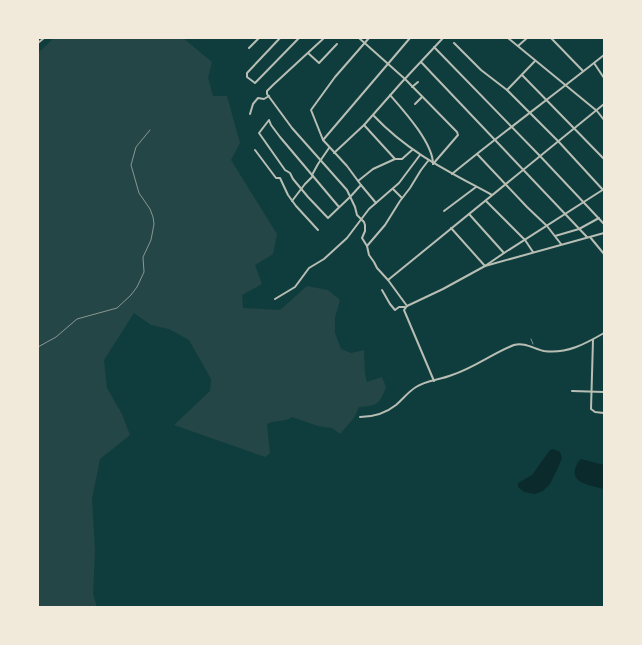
<svg xmlns="http://www.w3.org/2000/svg" width="642" height="645" viewBox="0 0 642 645" font-family="'PT Sans',sans-serif">
  <style>
    .green { fill: #244646 }
    .water { fill: #0a2a2b }
    .lines { fill: none; stroke-linecap: round; stroke-linejoin: round }
    .path { stroke: #f1e9da; stroke-width: 0.5 }
    .minor { stroke: #b8beb3; stroke-width: 2 }
  </style>
  <rect width="100%" height="100%" fill="#0f3d3e"/>
  <path class="green" d="M54 38H183L212 62 208 78 213 96H227L240 143 231 160 277 234 273 254 255 265 262 284 242 295 243 308 280 310 307 286 328 290 340 300 335 317V333L341 349 351 353 364 350 365 374 367 382 382 377 386 387C380 404 377 406 359 407L354 418 340 434 332 428 318 426 292 417C284 423 276 419 267 424L270 453 265 457 174 425 210 391 211 379 189 340 169 329 151 325 134 313 104 360 107 388 122 414 130 435 100 459 92 499 95 551 93 594 97 607 38 608V53Z"/>
  <g class="water">
    <path d="M553 449 560 452 562 458 557 470 550 484 543 491 535 494 524 492 518 487V483L532 475 550 450Z"/>
    <path d="M581 459 604 465V489C594 486 571 484 575 469 577 465 577 462 581 459Z"/>
  </g>
  <g class="lines">
    <g class="path">
      <path d="M531 339 533 344"/>
      <path d="M38 347 56 337 77 319 117 308 131 295 137 287 144 272 143 257 151 240 154 224 153 217 150 209 139 193 131 165 136 147 150 130"/>
    </g>
    <g class="minor">
      <path d="M280 38 247 73V77L255 83 299 38"/>
      <path d="M324 38 273 85 267 91V94L292 128 347 190 355 207 357 215 364 222 365 225V231L362 238 367 246 369 255 374 262 377 268 388 280 407 306"/>
      <path d="M359 38 405 79 457 132 458 135 433 164"/>
      <path d="M369 38 335 77 311 110 323 140 347 166 361 185 376 203"/>
      <path d="M508 38 597 111 604 120"/>
      <path d="M551 38 583 71"/>
      <path d="M38 43 44 38"/>
      <path d="M454 43 481 70 507 90 558 141 604 191"/>
      <path d="M518 46 527 38"/>
      <path d="M434 47 540 156 604 224"/>
      <path d="M249 48 259 38"/>
      <path d="M308 53 319 63 337 44"/>
      <path d="M421 62 587 237"/>
      <path d="M594 63 604 78"/>
      <path d="M522 75 604 159"/>
      <path d="M412 87 418 82"/>
      <path d="M507 90 535 61"/>
      <path d="M390 95C404 111 433 143 433 164"/>
      <path d="M415 104 422 97"/>
      <path d="M250 114 253 104 258 98 264 99 269 96"/>
      <path d="M374 116C409 153 448 171 492 195"/>
      <path d="M364 125 395 159"/>
      <path d="M323 140 410 38"/>
      <path d="M255 150 276 178H280L288 195 296 206 318 230"/>
      <path d="M334 153 364 125 401 83 443 38"/>
      <path d="M477 154 527 207 547 226 561 244"/>
      <path d="M452 174C502 133 554 95 604 55"/>
      <path d="M312 175 318 164 329 148"/>
      <path d="M358 181 373 169 395 159H402L412 150"/>
      <path d="M393 189 402 198"/>
      <path d="M292 201 305 184 313 176"/>
      <path d="M486 201 525 240 533 252"/>
      <path d="M339 207 280 137 271 125 269 120 259 133 285 170 290 173 293 179 308 197 328 218 350 197 361 185"/>
      <path d="M444 211 476 187"/>
      <path d="M469 214 504 253"/>
      <path d="M451 228 485 266 604 233"/>
      <path d="M555 236 579 229 599 218"/>
      <path d="M590 237 604 254"/>
      <path d="M367 246 385 225 400 201 410 188 421 170 428 161"/>
      <path d="M388 280 604 104"/>
      <path d="M382 290 390 304 395 310 399 307H405"/>
      <path d="M275 299 295 287 309 268 324 259 347 238 369 209 399 183 420 155"/>
      <path d="M407 306 443 289 485 266 504 253 604 189"/>
      <path d="M407 306 404 310 434 381"/>
      <path d="M593 340 591 409 595 412 604 413"/>
      <path d="M572 391 604 392"/>
      <path d="M360 417C373 417 386 413 396 405 403 399 408 392 416 387 426 380 440 380 452 375 474 368 493 353 514 345 525 342 534 349 544 351 567 354 585 344 604 333"/>
    </g>
  </g>
  <rect width="642" height="645" fill="none" stroke="#f1e9da" stroke-width="78"/>
</svg>
